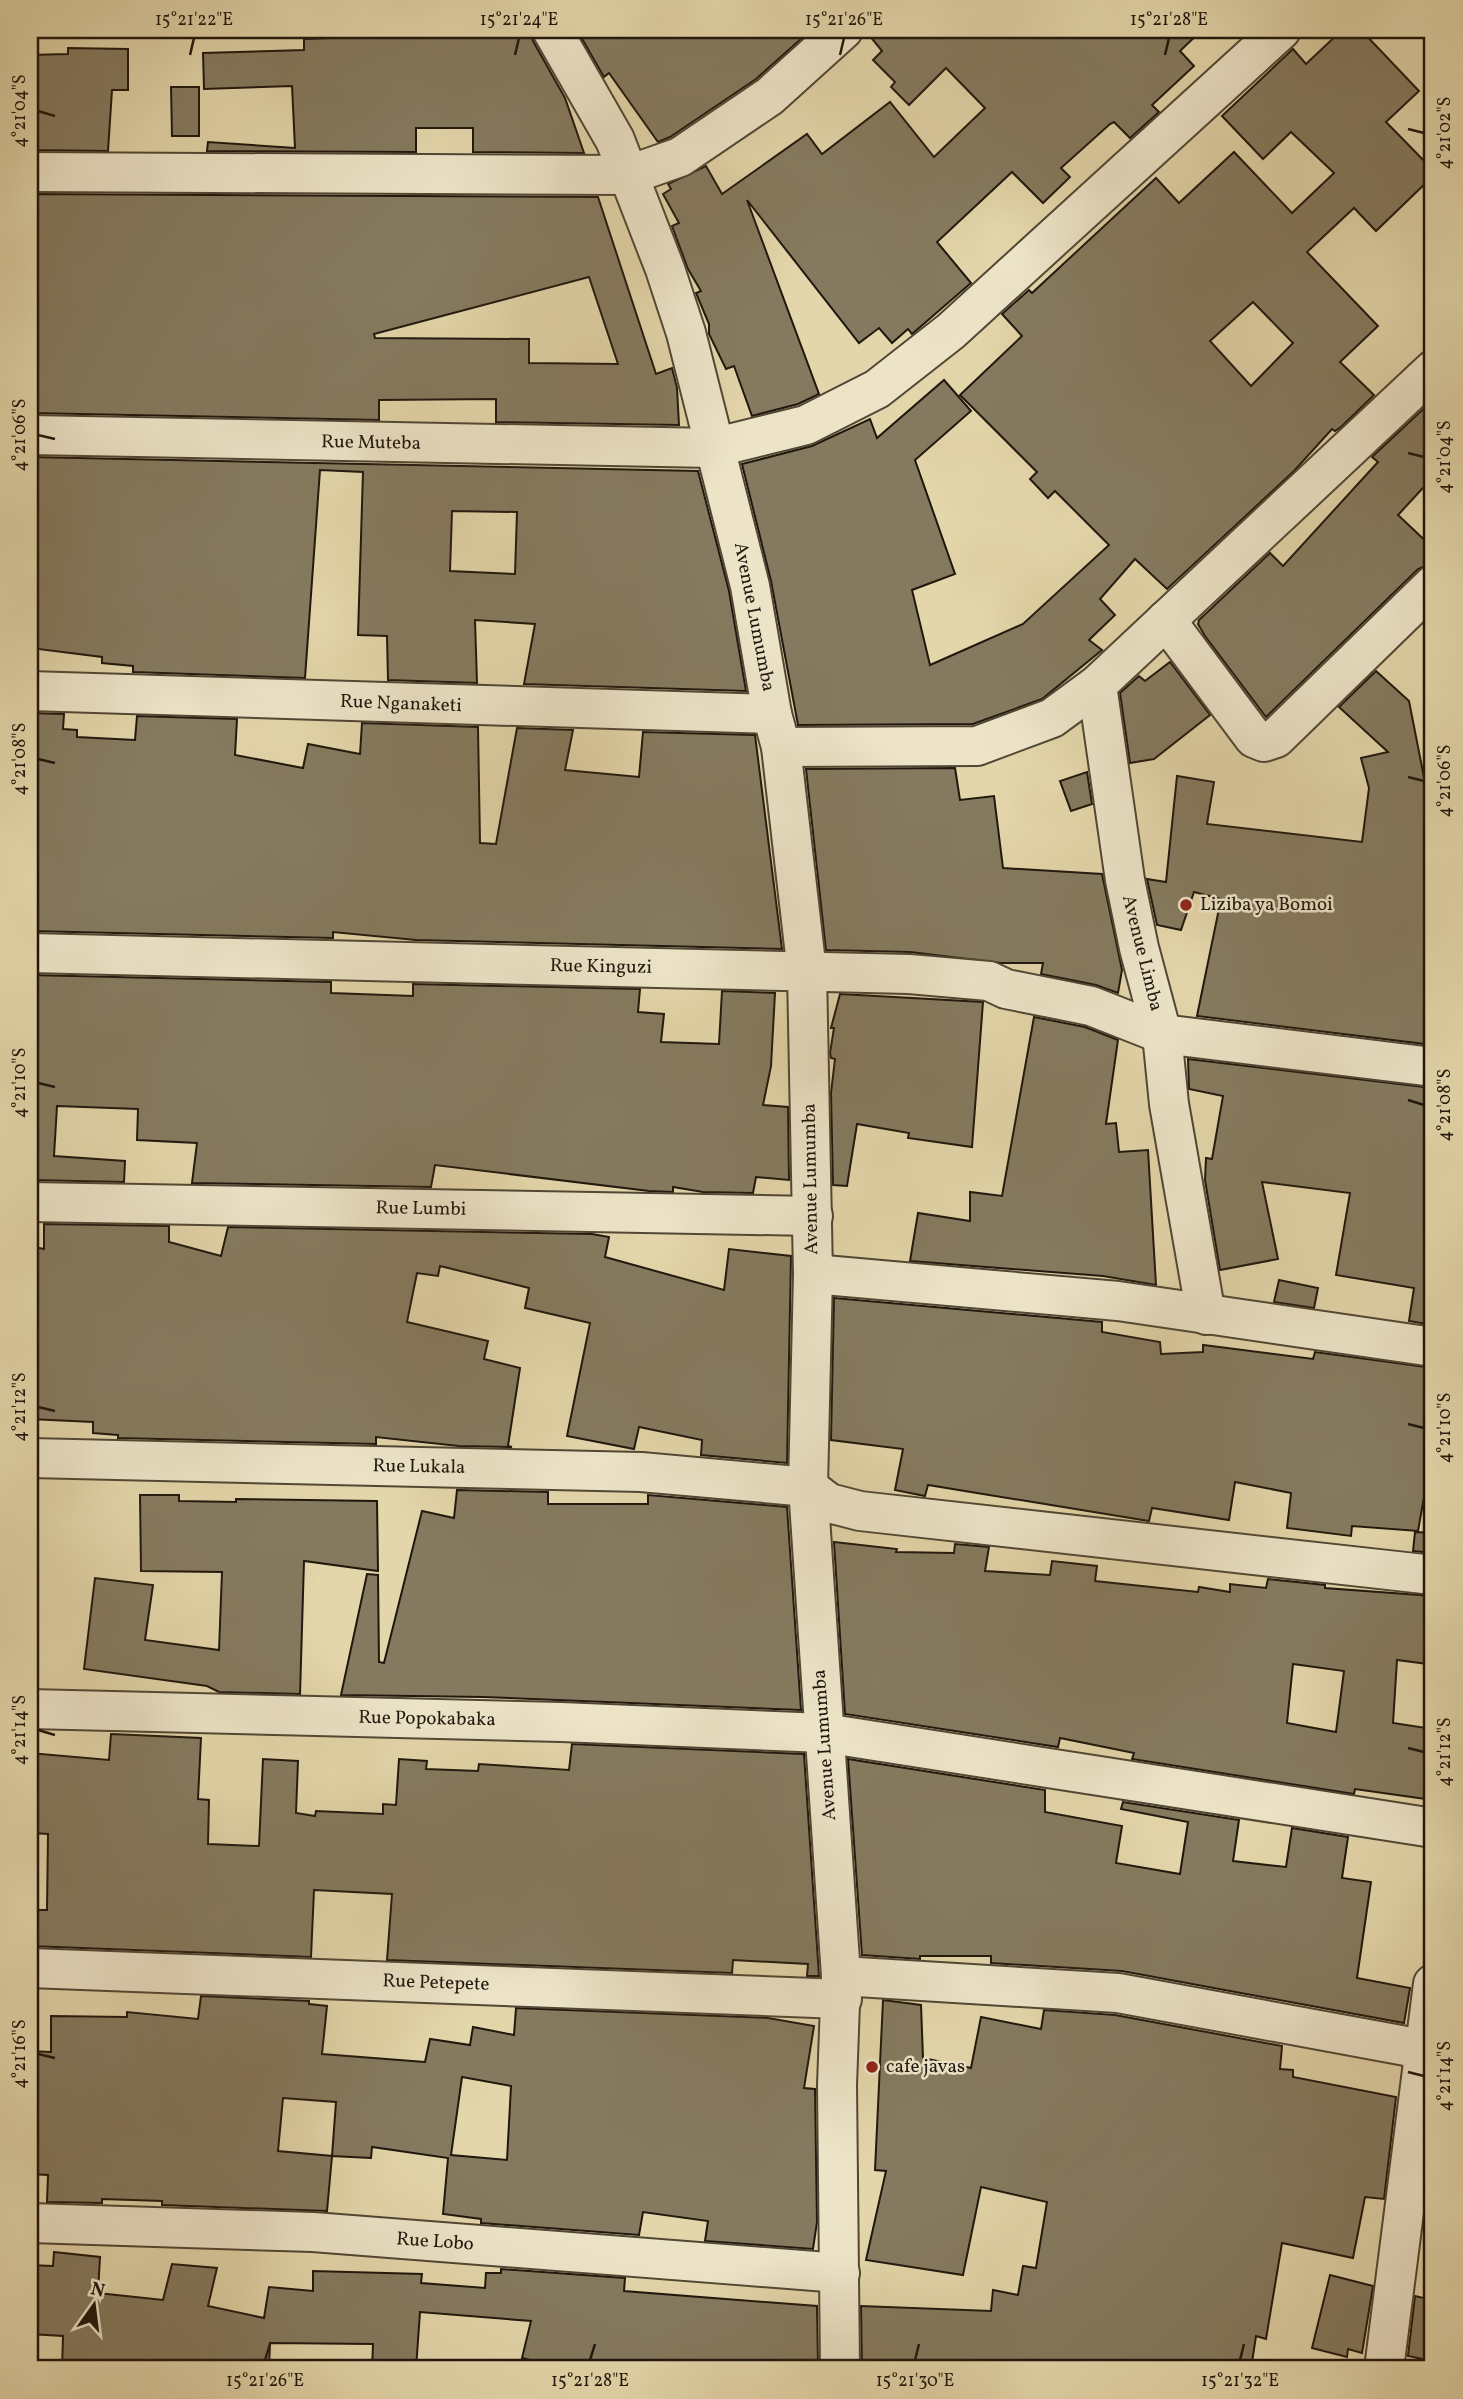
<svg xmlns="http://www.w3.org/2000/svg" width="1463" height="2399" viewBox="0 0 1463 2399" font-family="Vollkorn,serif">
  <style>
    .building { fill: #857a5f; stroke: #20170d; stroke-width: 2; fill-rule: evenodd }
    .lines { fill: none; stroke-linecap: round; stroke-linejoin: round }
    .minor-casing { stroke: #514734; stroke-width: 42 }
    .minor { stroke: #ede4c8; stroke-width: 38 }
    .ticks { fill: none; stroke: #20170d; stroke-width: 2.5 }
    .poi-dot { fill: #8f2418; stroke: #ede4c8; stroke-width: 2.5 }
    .labels { text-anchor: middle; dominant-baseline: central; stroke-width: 5; stroke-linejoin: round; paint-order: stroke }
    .street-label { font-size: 19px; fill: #20170d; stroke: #ede4c8 }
    .poi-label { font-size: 19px; fill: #20170d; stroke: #ede4c8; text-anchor: start }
    .neatline { fill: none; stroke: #20170d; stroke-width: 2.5 }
    .ticks-label { font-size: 18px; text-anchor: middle; fill: #20170d }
  </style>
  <rect width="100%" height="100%" fill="#e3d6aa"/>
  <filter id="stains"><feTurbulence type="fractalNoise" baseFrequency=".00286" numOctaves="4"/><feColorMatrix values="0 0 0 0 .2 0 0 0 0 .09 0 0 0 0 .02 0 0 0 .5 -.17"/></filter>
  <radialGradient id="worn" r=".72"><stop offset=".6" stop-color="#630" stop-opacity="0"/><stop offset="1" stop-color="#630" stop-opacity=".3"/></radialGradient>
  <g class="building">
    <path d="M330 30H530L533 41 565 98 584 153 473 152V128H416V152L207 151 208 142 295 148 292 86 204 89 203 53 304 50V39L331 38Z"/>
    <path d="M577 30H811L756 79 670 137 658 142 609 73 604 77Z"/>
    <path d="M865 30H1202L1180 51 1194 66 1152 105 1159 112 1130 138 1114 122 1110 124 1061 168 1070 177 1043 203 1012 172 937 242 971 283 912 334 908 329 892 343 879 328 859 343 747 200 819 394 798 404 752 416 734 366 726 369 709 334V324L696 293 701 291 688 269 672 226 679 223 663 194 671 189 668 184 706 166 722 194 807 134 822 154 890 102 934 157 985 108 946 68 909 105 891 87 895 82 873 60 882 51Z"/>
    <path d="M1342 30H1361L1419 91 1386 122 1433 170V176L1376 231 1354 208 1307 252 1378 326 1340 362 1374 395 1341 427 1335 431 1332 429 1294 471 1167 589 1135 559 1100 599 1115 615 1089 640 1102 650 1042 699 973 724 798 725 771 581 742 464 812 446 870 419 877 438 944 380 971 411 915 460 955 574 912 590 930 665 1023 624 1109 545 1055 491 1048 498 1030 479 1037 472 960 395 1022 336 1002 314 1029 290 1032 293 1156 178 1179 203 1234 152 1292 213 1334 173 1291 132 1263 159 1222 116 1293 49 1306 64ZM1253 302 1293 343 1251 386 1210 341Z"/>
    <path d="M68 48 128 49V90H112L108 151 30 150V55L68 54Z"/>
    <path d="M171 87H199V136H172Z"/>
    <path d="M30 194 598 197 656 374 672 368 677 388 679 425 496 422V399L379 400V420L30 413ZM589 277 618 364 529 363V339L375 338 374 334Z"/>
    <path d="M1433 400V477L1398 515 1433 548V563L1418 569 1266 717 1205 636 1198 624 1199 620 1270 553 1283 566 1378 462 1372 457Z"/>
    <path d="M30 457 698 471 729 591 746 691 524 684 535 624 475 620 477 683 388 680 387 636 358 635 363 472 320 470 305 678 133 672V666L102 663V657L30 648 34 593H30ZM452 511 517 512 515 574 450 571Z"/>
    <path d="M1170 662 1210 715 1154 759 1130 763 1120 693 1139 676 1145 681Z"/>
    <path d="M1376 671 1409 701 1430 808 1433 809V1045L1197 1016 1221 899 1194 892 1181 930 1157 925 1147 879 1166 882 1177 776 1214 782 1207 824 1362 842 1369 788 1361 758 1388 752 1339 707Z"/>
    <path d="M30 713 64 714 63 729 77 730V737L135 740 137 716 237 719 235 755 303 768 308 744 360 754 362 723 478 727 480 843 496 844 517 728 573 730 565 770 639 777 643 732 755 735 782 949 416 940 333 932V938L30 931Z"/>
    <path d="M955 768 960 800 994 796 1003 868 1102 874 1122 970 1118 993 1096 985 1041 974 1043 963H1001L910 952 826 950 806 769Z"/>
    <path d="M1087 772 1092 804 1071 811 1060 781Z"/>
    <path d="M30 975 331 982V993L413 996V984L640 989 638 1012 664 1014 661 1042 719 1044 722 991 775 993 771 1066 763 1105 788 1107 789 1180 756 1177 753 1193 703 1192 673 1187V1192L649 1191 435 1165 431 1187 192 1183 197 1143 137 1140 138 1109 57 1106 54 1156 125 1161 124 1182 30 1180Z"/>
    <path d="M840 994 983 1002 972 1147 908 1138 909 1133 857 1124 847 1186 833 1185 831 1093 835 1059 831 1058 830 1053 834 1028H831Z"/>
    <path d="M1034 1017 1085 1027 1118 1040 1106 1124 1116 1123 1119 1152 1148 1150 1156 1285 1103 1276 910 1261 918 1213 970 1221V1192L1002 1196Z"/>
    <path d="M1188 1059 1433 1088V1325L1409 1321 1414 1288 1336 1275 1350 1193 1262 1182 1278 1259 1220 1270 1205 1180 1206 1158 1212 1159 1223 1096 1189 1089Z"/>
    <path d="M44 1224 169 1226V1242L221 1256 228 1227 592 1234 609 1237 605 1257 724 1290 729 1249 791 1256 787 1463 701 1455 702 1440 639 1427 634 1449 567 1436 590 1323 525 1308 529 1288 440 1266 438 1276 417 1273 407 1322 488 1341 484 1359 520 1368 508 1446 512 1447 459 1446 376 1437V1444L118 1438V1435L93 1433V1422L30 1419V1246L44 1249Z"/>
    <path d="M1279 1280 1318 1288 1314 1308 1274 1302Z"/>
    <path d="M834 1298 1102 1322V1332L1160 1342 1161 1354 1203 1352V1345L1313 1359 1315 1352 1433 1368V1447L1418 1531 1352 1526 1351 1536 1287 1528 1291 1493 1235 1482 1229 1520 1152 1508 1149 1521 928 1485 925 1496 895 1490 903 1449 831 1440Z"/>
    <path d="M457 1490 548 1492V1504H648V1495L787 1507 801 1710 483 1697 341 1695 367 1574 378 1575 379 1662 384 1663 422 1511 454 1518Z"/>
    <path d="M140 1495H179V1501L236 1502V1499L377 1501 378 1571 304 1561 300 1694 219 1692 207 1686 84 1669 95 1578 153 1585 145 1640 219 1650 222 1572 141 1571Z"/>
    <path d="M1415 1532 1433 1533V1553L1413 1551Z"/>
    <path d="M834 1542 897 1549 896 1552 954 1553 955 1544 989 1547 985 1571 1050 1575 1052 1561 1097 1566 1095 1581 1198 1592 1199 1587 1230 1592V1584L1266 1588 1268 1579 1325 1585V1588L1433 1596 1428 1664 1397 1660 1393 1723 1433 1729V1800L1355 1789 1354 1794 1132 1759 1134 1753 1060 1738 1058 1747 845 1714ZM1293 1664 1344 1671 1336 1732 1287 1723Z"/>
    <path d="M111 1734 201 1738 198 1799 209 1800 208 1844 259 1846 263 1759 298 1761 296 1813 315 1816 316 1811 383 1814V1804L396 1805 399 1759 427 1761 426 1769 478 1771 479 1764 569 1770 572 1744 804 1754 819 1976H807L808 1964 733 1960 732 1973 387 1960 392 1894 314 1890 311 1957 30 1946V1910H47L48 1834 33 1833 34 1819H30V1753L109 1760Z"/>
    <path d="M848 1759 1045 1790V1812L1122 1826 1116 1863 1180 1874 1188 1822 1121 1809 1123 1802 1239 1820 1233 1861 1286 1867 1292 1828 1348 1837 1342 1878 1371 1882 1357 1978 1410 1988 1404 2023 1122 1971 991 1963V1956H920V1959L862 1955Z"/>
    <path d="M201 1996 309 2001V2004L327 2006 322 2054 425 2062 430 2039 470 2045 473 2027 514 2035 516 2008 768 2018 814 2026 804 2088 815 2089 817 2222 813 2249 705 2241 708 2221 643 2212 639 2235 481 2223V2219L443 2214 448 2158 372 2147 371 2158 332 2156 336 2102 283 2098 278 2151 332 2156 327 2211 162 2205V2201L102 2199V2203L47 2202 48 2175 30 2174V2051L51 2052V2016L127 2017V2012L198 2019ZM462 2077 511 2086 507 2160 451 2155Z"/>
    <path d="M883 2000 921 2005 923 2058 971 2068 981 2017 1041 2029 1044 2010 1115 2015 1282 2046 1280 2069 1293 2070V2077L1396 2097 1384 2199 1365 2197 1353 2258 1282 2243 1266 2339 1256 2336 1251 2369H1172L1121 2360 1118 2369H862L861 2306 991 2311 993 2290 1018 2295 1023 2266 1036 2268 1047 2202 981 2187 963 2275 866 2260 886 2171 875 2170Z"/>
    <path d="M1433 2155V2206L1427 2205Z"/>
    <path d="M54 2252 100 2257 98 2293 163 2300 172 2264 217 2268 208 2306 264 2318 269 2287 313 2291V2271L422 2274 421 2283 485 2288 486 2273H501V2269L625 2278 624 2291 817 2306 818 2369H565L522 2358 531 2321 420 2312 416 2369H372L373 2344 270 2343 269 2369H62L63 2336 30 2334V2265L53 2266Z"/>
    <path d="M1330 2275 1373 2286 1362 2353 1348 2349 1347 2357 1312 2348Z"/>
    <path d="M1415 2296 1432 2300 1429 2328 1433 2329V2361L1408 2356Z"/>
  </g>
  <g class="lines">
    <g class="minor-casing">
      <g id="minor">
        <path d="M552 30 615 140 665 269 686 333 750 586 772 714 781 747 807 972 813 1274 808 1487 841 1976 837 2085 840 2369"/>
        <path d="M30 172 629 175 680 157 770 96 843 30"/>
        <path d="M30 435 713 448 806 425 877 389 951 331 1281 30"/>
        <path d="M1166 620 1254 738 1264 742 1276 738 1433 585"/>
        <path d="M1097 685 1125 880 1139 948 1162 1034 1169 1104 1206 1315"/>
        <path d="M30 691 772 714"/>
        <path d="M781 747 977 746 1052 718 1097 685 1433 370"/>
        <path d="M30 953 909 974 989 981 1006 989 1091 1006 1162 1034 1433 1067"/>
        <path d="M30 1202 813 1216"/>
        <path d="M813 1274 1118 1301 1433 1347"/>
        <path d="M30 1458 641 1472 808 1487 829 1503 860 1511 1433 1575"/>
        <path d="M30 1709 561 1722 824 1733 1433 1828"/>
        <path d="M30 1968 842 1999"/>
        <path d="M841 1976 1118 1993 1433 2051"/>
        <path d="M30 2223 313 2232 840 2273"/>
        <path d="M1384 2369 1433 1984"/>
      </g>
    </g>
    <use href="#minor" class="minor"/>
  </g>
  <path class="ticks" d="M190 55 194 38M515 55 519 38M840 55 844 38M1165 55 1169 38M38 111 55 116M1408 129 1424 133M38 435 55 439M1408 453 1424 457M38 759 55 763M1408 777 1424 781M38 1083 55 1087M1408 1100 1424 1105M38 1407 55 1411M1408 1424 1424 1428M38 1730 55 1735M1408 1748 1424 1752M38 2054 55 2058M1408 2072 1424 2076M265 2360 270 2344M590 2360 595 2344M915 2360 919 2344M1240 2360 1244 2344"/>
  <g class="poi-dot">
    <circle cx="1186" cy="905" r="7"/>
    <circle cx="872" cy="2067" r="7"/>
  </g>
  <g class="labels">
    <g class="street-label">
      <text transform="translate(371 443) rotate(1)">Rue Muteba</text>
      <text transform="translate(754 617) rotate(79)">Avenue Lumumba</text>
      <text transform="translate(401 704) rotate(2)">Rue Nganaketi</text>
      <text transform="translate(1142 953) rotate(76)">Avenue Limba</text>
      <text transform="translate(601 967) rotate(1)">Rue Kinguzi</text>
      <text transform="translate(811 1179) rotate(-91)">Avenue Lumumba</text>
      <text transform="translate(421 1209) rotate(1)">Rue Lumbi</text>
      <text transform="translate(419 1467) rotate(1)">Rue Lukala</text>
      <text transform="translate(427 1719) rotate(1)">Rue Popokabaka</text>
      <text transform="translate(825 1745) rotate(-94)">Avenue Lumumba</text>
      <text transform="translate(436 1983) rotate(2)">Rue Petepete</text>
      <text transform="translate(435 2242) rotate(4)">Rue Lobo</text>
    </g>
    <g class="poi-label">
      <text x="1200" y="905">Liziba ya Bomoi</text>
      <text x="886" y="2067">cafe javas</text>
    </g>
  </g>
  <rect width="1463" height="2399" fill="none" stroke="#e3d6aa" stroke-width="77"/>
  <g transform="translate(94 2305) rotate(14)" stroke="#ede4c8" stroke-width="5" paint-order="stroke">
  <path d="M0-5L12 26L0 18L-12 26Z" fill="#20170d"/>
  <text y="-10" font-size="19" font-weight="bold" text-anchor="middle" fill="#20170d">N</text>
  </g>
  <rect x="38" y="38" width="1386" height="2322" class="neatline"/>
  <g class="ticks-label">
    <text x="194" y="25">15°21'22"E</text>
    <text x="519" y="25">15°21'24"E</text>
    <text x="844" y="25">15°21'26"E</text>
    <text x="1169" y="25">15°21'28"E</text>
    <text transform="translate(19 111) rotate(-90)" y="6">4°21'04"S</text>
    <text transform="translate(1444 133) rotate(-90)" y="6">4°21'02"S</text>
    <text transform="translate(19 435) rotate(-90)" y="6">4°21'06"S</text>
    <text transform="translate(1444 457) rotate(-90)" y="6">4°21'04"S</text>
    <text transform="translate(19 759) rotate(-90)" y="6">4°21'08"S</text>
    <text transform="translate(1444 781) rotate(-90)" y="6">4°21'06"S</text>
    <text transform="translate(19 1083) rotate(-90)" y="6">4°21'10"S</text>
    <text transform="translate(1444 1105) rotate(-90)" y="6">4°21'08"S</text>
    <text transform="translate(19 1407) rotate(-90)" y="6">4°21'12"S</text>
    <text transform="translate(1444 1428) rotate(-90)" y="6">4°21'10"S</text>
    <text transform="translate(19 1730) rotate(-90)" y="6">4°21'14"S</text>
    <text transform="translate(1444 1752) rotate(-90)" y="6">4°21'12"S</text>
    <text transform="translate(19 2054) rotate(-90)" y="6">4°21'16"S</text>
    <text transform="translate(1444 2076) rotate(-90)" y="6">4°21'14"S</text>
    <text x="265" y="2386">15°21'26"E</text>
    <text x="590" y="2386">15°21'28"E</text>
    <text x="915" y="2386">15°21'30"E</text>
    <text x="1240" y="2386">15°21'32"E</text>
  </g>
  <rect width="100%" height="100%" filter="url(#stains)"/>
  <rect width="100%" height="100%" fill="url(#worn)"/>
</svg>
